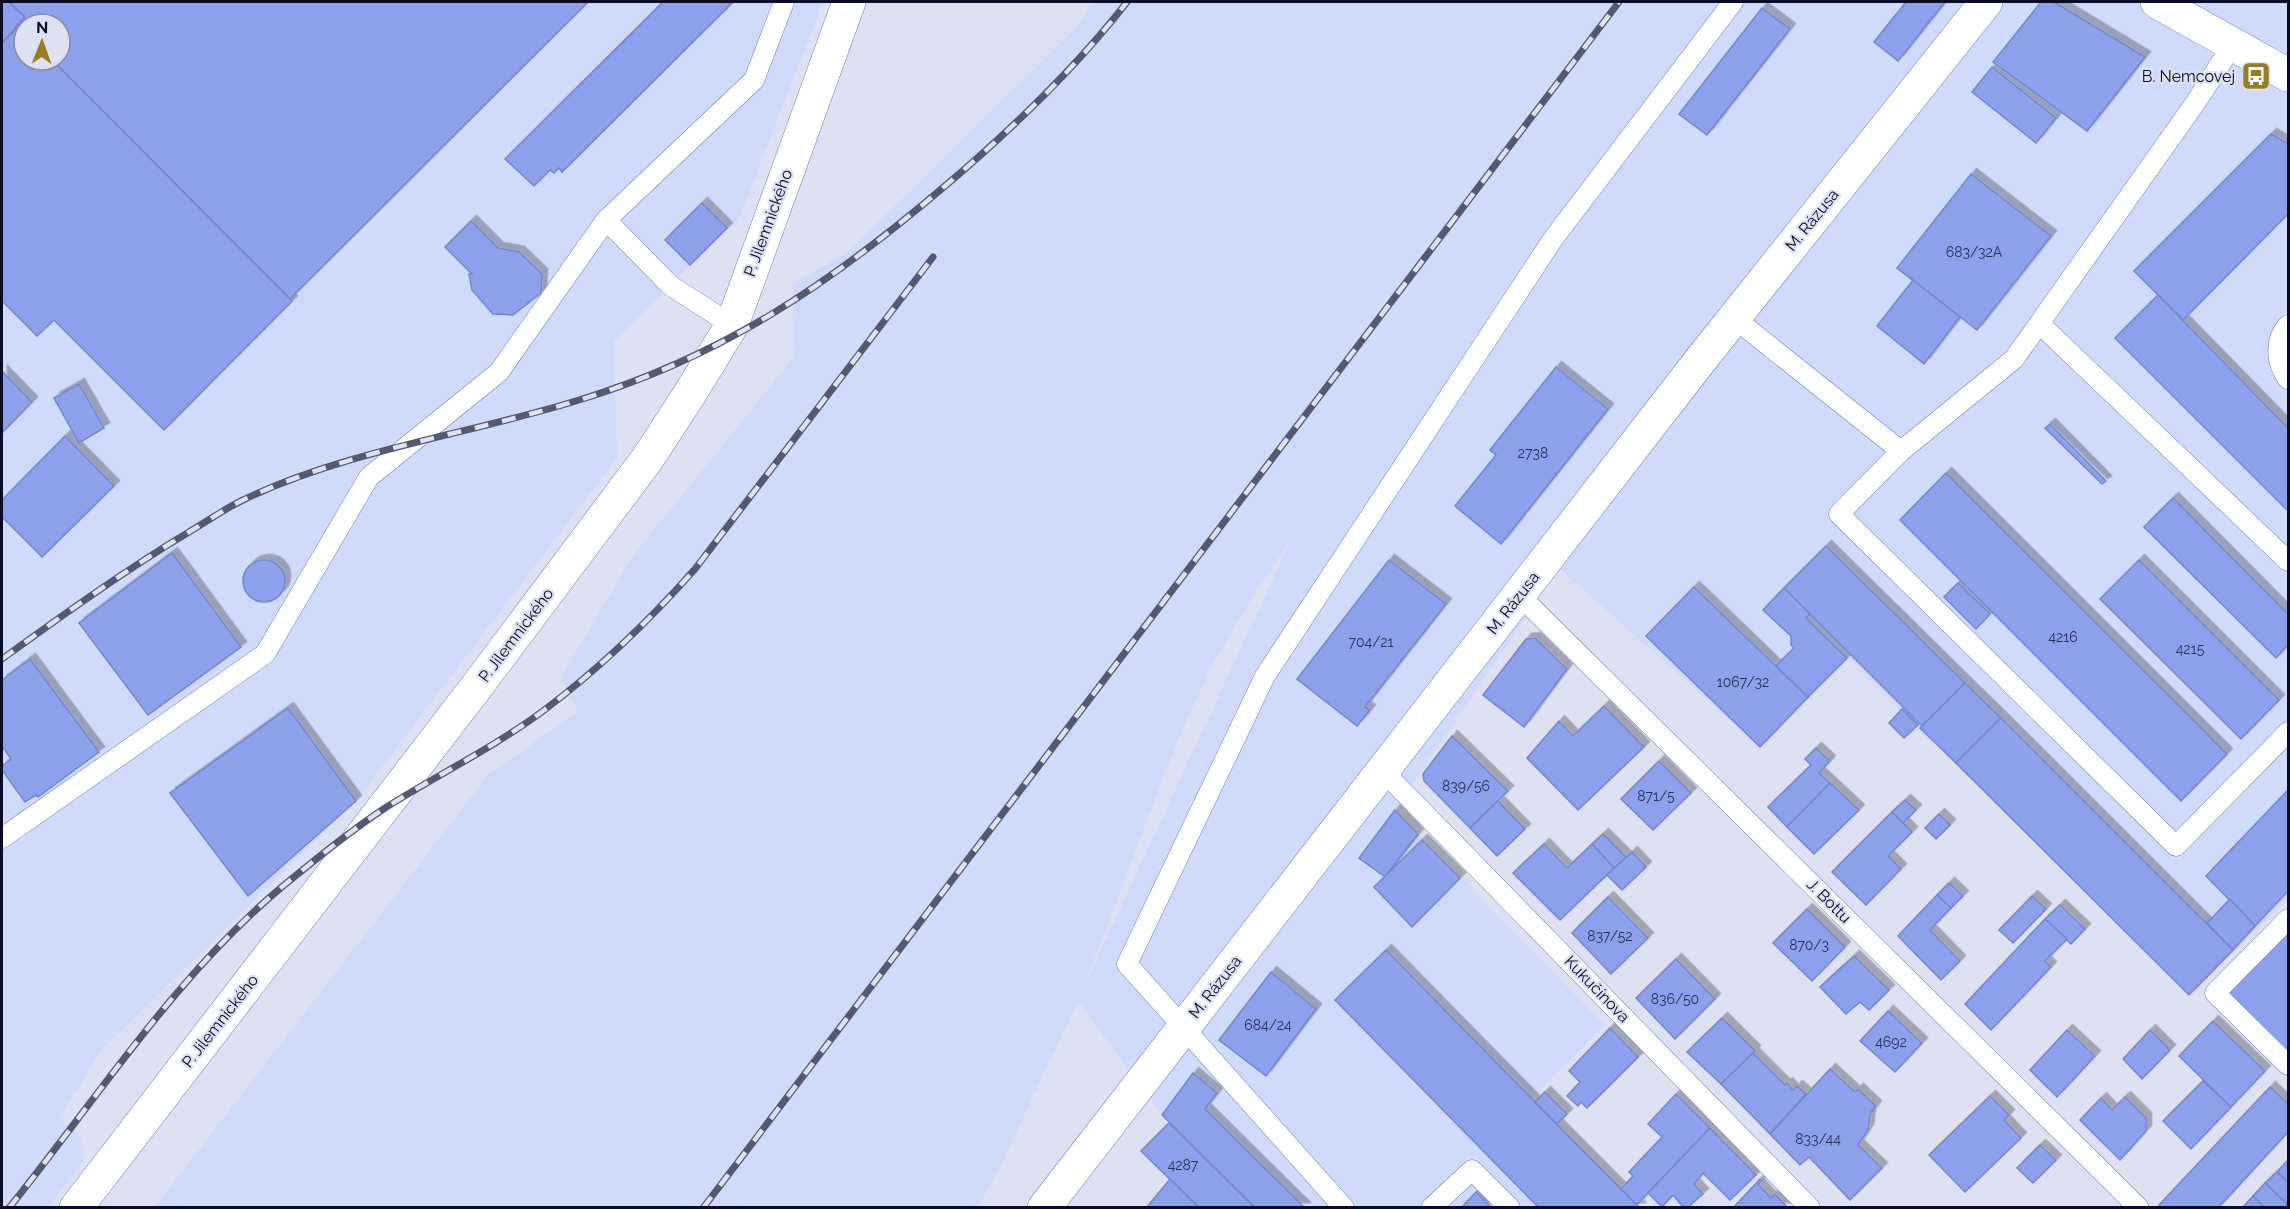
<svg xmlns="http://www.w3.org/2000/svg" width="2290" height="1209" viewBox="0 0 2290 1209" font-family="Raleway,sans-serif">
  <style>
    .built { fill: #d0dafb; fill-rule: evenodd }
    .building { fill: #8da0eb; stroke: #7486cc; stroke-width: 1.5; filter: url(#shadow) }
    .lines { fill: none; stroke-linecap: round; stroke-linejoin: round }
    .lane-casing { stroke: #6c7ec3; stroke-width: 21 }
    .street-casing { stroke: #6c7ec3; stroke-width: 34 }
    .lane { stroke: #fff; stroke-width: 20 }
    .street { stroke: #fff; stroke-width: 33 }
    .rail-casing { stroke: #555970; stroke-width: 7 }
    .rail { stroke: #dde1f1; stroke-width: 4.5; stroke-dasharray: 14; stroke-linecap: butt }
    .labels { text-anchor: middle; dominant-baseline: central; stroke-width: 4.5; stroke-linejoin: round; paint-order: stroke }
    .number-label { font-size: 14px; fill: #293157 }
    .poi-label { font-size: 16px; fill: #080c26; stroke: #dde1f1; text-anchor: end }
    .street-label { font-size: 16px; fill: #080c26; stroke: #dde1f1 }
  </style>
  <defs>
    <filter id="shadow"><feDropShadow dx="5.5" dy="-5.5" stdDeviation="0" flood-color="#0004"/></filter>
  </defs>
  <rect width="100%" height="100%" fill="#dde1f1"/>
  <g class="built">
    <path d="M2 2H823L737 224 727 229 614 342 617 458 356 801 103 1048 59 1118 81 1138 83 1161 49 1207 2 1208ZM24 24H60V60H24Z"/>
    <path d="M1094 2H2288V899L2189 995 1847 658 1760 747 1559 568 1395 810 1605 1025 1532 1099 1641 1207H1255L1162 1115 1078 1001 1000 1167 978 1207 154 1208 489 774 578 712 561 677 633 556 794 357 793 284 848 252 1076 28ZM1290 541V542L1083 989 1180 734 1213 664 1250 601Z"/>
  </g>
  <g class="building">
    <path d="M2 2H9L25 17 2 43Z"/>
    <path d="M9 2H588L290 299 52 60H60V24H24V32L17 25 25 17Z"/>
    <path d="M663 2H733L562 172 559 168 554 173 550 170 534 186 505 159Z"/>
    <path d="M1906 2H1945L1898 61 1874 42Z"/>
    <path d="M2041 2H2054L2145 57 2087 131 1993 62Z"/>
    <path d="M1762 8 1790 29 1707 135 1679 114Z"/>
    <path d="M19 26 24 32V60H52L292 301 164 430 54 320 37 336 2 301V43Z"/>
    <path d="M1992 67 2056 118 2036 143 1972 92Z"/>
    <path d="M2271 134 2288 144V214L2183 320 2134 271Z"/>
    <path d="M1971 174 2051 236 1977 330 1897 268Z"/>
    <path d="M702 203 727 228 690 265 665 240Z"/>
    <path d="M471 221 498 248 519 252 542 274 541 293 513 315 493 314 472 290 469 274H472L445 247Z"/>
    <path d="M1913 280 1960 317 1924 364 1877 326Z"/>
    <path d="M2158 295 2288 428V511L2115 338Z"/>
    <path d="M1556 367 1608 409 1501 544 1455 506 1496 455 1490 450Z"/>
    <path d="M2 371 32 402 2 433Z"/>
    <path d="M79 384 104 428 79 443 54 398Z"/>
    <path d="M2050 424 2106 481 2102 484 2045 428Z"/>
    <path d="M65 436 114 486 42 557 2 517V500Z"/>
    <path d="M1946 473 2227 754 2181 801 1900 520Z"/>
    <path d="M2173 498 2288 614V645L2276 658 2144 527Z"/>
    <path d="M1826 546 1965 683 1922 726 1784 588Z"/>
    <path d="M172 553 241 647 148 715 79 623Z"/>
    <circle cx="264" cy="581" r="21"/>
    <path d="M1389 560 1446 604 1365 707 1370 710 1357 726 1297 679Z"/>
    <path d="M2139 560 2279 700 2241 739 2100 599Z"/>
    <path d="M1958 583 1990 614 1976 629 1944 597Z"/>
    <path d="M1694 587 1808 697 1760 747 1646 636Z"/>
    <path d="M1784 588 1810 614 1806 618 1847 658 1808 697 1776 666 1794 648 1791 645V636L1763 610Z"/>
    <path d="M1535 638 1567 669 1524 727 1483 695 1526 639Z"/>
    <path d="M30 659 99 752 38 797 36 795 25 802 2 770V766L11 759 2 746V680Z"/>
    <path d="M1965 683 2001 718 1956 763 1920 728Z"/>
    <path d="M1604 706 1644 747 1578 810 1527 758 1559 721 1573 736Z"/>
    <path d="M288 708 356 801 248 896 170 793Z"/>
    <path d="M1902 709 1918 725 1904 738 1889 723Z"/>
    <path d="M2001 718 2233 950 2189 995 1956 763Z"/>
    <path d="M1452 736 1508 791 1470 828 1424 781 1423 774Z"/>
    <path d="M1816 748 1830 761 1819 773 1830 783 1787 827 1768 807 1811 765 1805 759Z"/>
    <path d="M1659 761 1691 793 1653 830 1621 799Z"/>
    <path d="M1830 783 1859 810 1814 854 1787 827Z"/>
    <path d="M2288 790V891L2255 926 2206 876Z"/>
    <path d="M1905 800 1916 810 1903 823 1892 812Z"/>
    <path d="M1498 801 1525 829 1497 856 1470 828Z"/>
    <path d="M1395 810 1418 834 1385 877 1359 858Z"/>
    <path d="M1892 812 1912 832 1888 856 1901 869 1866 905 1832 872Z"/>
    <path d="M1939 814 1950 825 1936 839 1925 828Z"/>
    <path d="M1603 834 1626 857 1614 868 1592 844Z"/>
    <path d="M1422 840 1460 878 1412 927 1374 887Z"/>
    <path d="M1544 844 1567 868 1592 844 1614 868 1560 920 1513 873Z"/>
    <path d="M1632 852 1646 867 1622 890 1607 875Z"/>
    <path d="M1949 883 1963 896 1951 908 1937 895Z"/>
    <path d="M1937 895 1951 908 1930 930 1960 961 1941 980 1898 936Z"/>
    <path d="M2032 896 2046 909 2013 943 1999 930Z"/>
    <path d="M1608 897 1648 938 1611 974 1572 933Z"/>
    <path d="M2230 899 2255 926 2233 950 2207 923Z"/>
    <path d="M2060 905 2085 929 2071 944 2045 919Z"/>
    <path d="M1807 909 1845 947 1812 981 1773 943Z"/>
    <path d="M2045 919 2067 939 2045 961 2051 967 1991 1030 1965 1004Z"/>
    <path d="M2288 930V1057L2225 995Z"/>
    <path d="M1386 950 1532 1099 1640 1208H1539L1335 1000Z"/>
    <path d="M1854 956 1889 990 1869 1010 1860 1002 1846 1014 1820 987Z"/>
    <path d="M1676 959 1715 999 1675 1039 1636 998Z"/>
    <path d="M1271 972 1316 1009 1266 1076 1219 1040Z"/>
    <path d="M1888 1011 1922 1043 1895 1072 1860 1041Z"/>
    <path d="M1722 1018 1755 1051 1721 1084 1687 1052Z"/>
    <path d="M2213 1021 2265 1071 2231 1107 2179 1056Z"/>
    <path d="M1610 1028 1638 1057 1587 1108 1581 1102 1578 1106 1567 1096 1580 1082 1569 1071Z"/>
    <path d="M2067 1030 2095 1056 2057 1097 2030 1070Z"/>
    <path d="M2150 1030 2170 1050 2142 1079 2123 1059Z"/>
    <path d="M1753 1053 1785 1085 1787 1083 1793 1090 1797 1086 1806 1094 1770 1134 1721 1084Z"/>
    <path d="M1830 1069 1855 1092 1858 1089 1876 1106 1870 1114 1868 1130 1858 1145 1882 1168 1850 1200 1809 1157 1800 1165 1770 1134Z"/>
    <path d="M1193 1073 1217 1093 1205 1109 1305 1208H1255L1162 1115Z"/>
    <path d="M2203 1081 2231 1107 2191 1149 2163 1121Z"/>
    <path d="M2270 1087 2288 1104V1132L2218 1208H2162L2159 1205Z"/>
    <path d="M1545 1092 1567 1114 1557 1124 1535 1102Z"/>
    <path d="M1676 1094 1710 1128 1637 1205 1621 1189 1633 1176 1629 1172 1662 1137 1648 1124Z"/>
    <path d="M1990 1096 2009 1115 2004 1120 2021 1138 1965 1192 1929 1155Z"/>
    <path d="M2125 1097 2146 1118V1131L2120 1160 2080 1120 2101 1098 2112 1110Z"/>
    <path d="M1169 1123 1255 1208H1199L1141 1151Z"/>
    <path d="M1710 1128 1756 1175 1730 1200 1703 1173 1694 1184 1703 1194 1687 1208H1684L1673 1195 1662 1207 1648 1193Z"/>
    <path d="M2040 1145 2056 1160 2033 1183 2017 1168Z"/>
    <path d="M2288 1160V1182L2277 1172Z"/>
    <path d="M2277 1172 2288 1182V1202L2287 1204 2265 1183Z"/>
    <path d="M1170 1179 1199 1208H1146Z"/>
    <path d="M1760 1179 1762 1181 1758 1184 1771 1198 1775 1194 1788 1208H1733Z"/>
    <path d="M2265 1183 2287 1204 2284 1208H2265L2253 1196Z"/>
    <path d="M1476 1192 1492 1208H1461Z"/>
    <path d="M2253 1196 2265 1208H2242Z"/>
  </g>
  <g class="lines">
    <g class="lane-casing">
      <g id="lane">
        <path d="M1734 318 1901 451 2014 359 2196 102 2233 44"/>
        <path d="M2040 324 2288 561"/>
        <path d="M732 325 671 286 606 220 754 80 784 2"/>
        <path d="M2288 325C2274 340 2276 363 2288 379"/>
        <path d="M1901 451 1839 514 2176 846 2288 732"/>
        <path d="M1519 595 2139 1208"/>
        <path d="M1383 771 1810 1208"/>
        <path d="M2 838 265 654 369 477 499 372 606 220"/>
        <path d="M2288 919 2215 993 2288 1065"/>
        <path d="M1344 1208 1127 964 1265 676 1553 239 1733 2"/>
        <path d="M1431 1208 1472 1170 1510 1208"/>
      </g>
    </g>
    <g class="street-casing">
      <g id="street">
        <path d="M2157 2 2288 75"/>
        <path d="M76 1208 474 690 648 458 689 395 732 325 849 2"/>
        <path d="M1044 1208 1699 362 1986 2"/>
      </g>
    </g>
    <use href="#lane" class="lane"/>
    <use href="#street" class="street"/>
    <g class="rail-casing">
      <g id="rail">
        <path d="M2 659C63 615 124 571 189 532 206 522 223 510 241 501 343 451 470 434 579 400 724 356 831 283 945 186 1011 130 1074 70 1127 2"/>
        <path d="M9 1208C97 1099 174 977 283 886 316 859 349 832 385 808 437 775 493 748 543 711 599 669 649 621 695 569L933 257"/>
        <path d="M703 1208 1619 2"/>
      </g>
    </g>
    <use href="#rail" class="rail"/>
  </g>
  <defs>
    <g id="bus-square" transform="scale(1.5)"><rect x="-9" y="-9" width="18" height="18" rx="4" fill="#977e26" stroke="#dde1f1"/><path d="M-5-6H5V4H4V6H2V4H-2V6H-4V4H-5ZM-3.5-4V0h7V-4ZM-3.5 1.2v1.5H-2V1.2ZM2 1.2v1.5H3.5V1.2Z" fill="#fff"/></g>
  </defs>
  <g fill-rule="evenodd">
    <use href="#bus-square" x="2256" y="76"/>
  </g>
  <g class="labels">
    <g class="number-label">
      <text x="1974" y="252">683/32A</text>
      <text x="1533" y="453">2738</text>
      <text x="2063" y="637">4216</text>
      <text x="1371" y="642">704/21</text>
      <text x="2190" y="649">4215</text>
      <text x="1743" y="682">1067/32</text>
      <text x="1466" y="786">839/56</text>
      <text x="1656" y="796">871/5</text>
      <text x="1610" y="936">837/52</text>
      <text x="1809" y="945">870/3</text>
      <text x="1675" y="999">836/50</text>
      <text x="1268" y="1025">684/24</text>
      <text x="1891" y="1042">4692</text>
      <text x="1818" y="1139">833/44</text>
      <text x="1183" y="1165">4287</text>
    </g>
    <g class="poi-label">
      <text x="2235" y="76">B. Nemcovej</text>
    </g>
    <g class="street-label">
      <text transform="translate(1812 220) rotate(-51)">M. Rázusa</text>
      <text transform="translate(768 223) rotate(-70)">P. Jilemnického</text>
      <text transform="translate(1513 603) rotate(-52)">M. Rázusa</text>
      <text transform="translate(516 635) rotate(-53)">P. Jilemnického</text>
      <text transform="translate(1829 901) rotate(45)">J. Bottu</text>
      <text transform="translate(1215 987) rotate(-52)">M. Rázusa</text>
      <text transform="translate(1597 989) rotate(46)">Kukučínova</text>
      <text transform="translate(220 1021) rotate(-52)">P. Jilemnického</text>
    </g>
  </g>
  <rect width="2290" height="1209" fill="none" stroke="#080c26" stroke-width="6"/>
  <g transform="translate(42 42) rotate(1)"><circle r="28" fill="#dde1f1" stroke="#888ca0" stroke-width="1.5"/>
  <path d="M0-4.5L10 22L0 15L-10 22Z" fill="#977e26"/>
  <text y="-9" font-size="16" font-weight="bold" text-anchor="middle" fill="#080c26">N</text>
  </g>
</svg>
